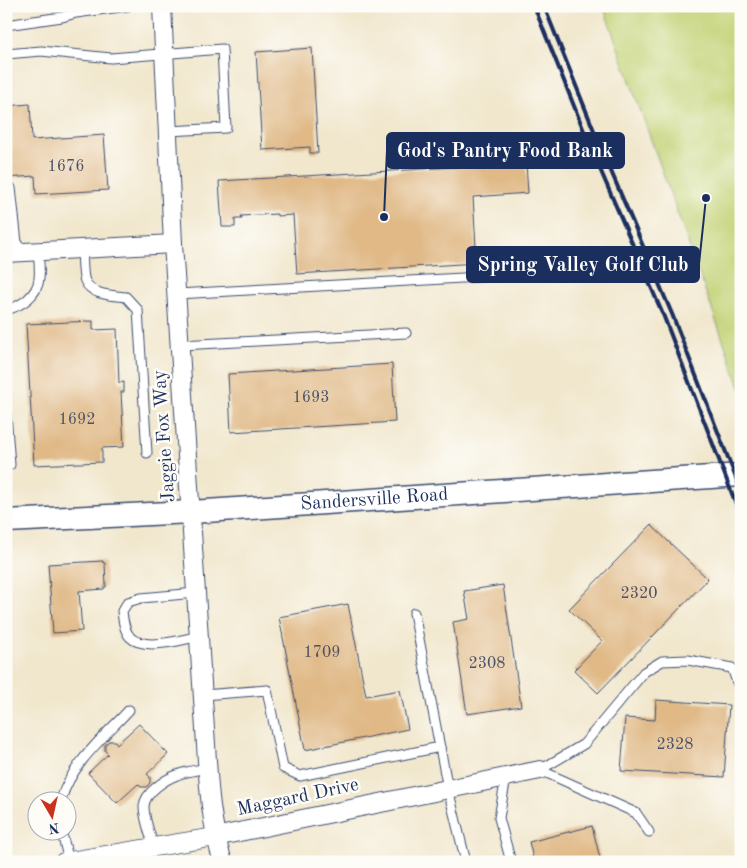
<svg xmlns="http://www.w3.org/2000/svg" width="747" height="868" viewBox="0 0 747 868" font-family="'Old Standard TT',serif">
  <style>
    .green { fill: #c2d274; stroke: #6e8069 }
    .building { fill: #e0b987 }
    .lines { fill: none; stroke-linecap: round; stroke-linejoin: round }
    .service-casing { stroke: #3b4b6f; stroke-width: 11 }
    .minor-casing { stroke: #3b4b6f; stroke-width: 20 }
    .tertiary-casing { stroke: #3b4b6f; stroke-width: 25 }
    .service { stroke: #fff; stroke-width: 9 }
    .minor { stroke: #fff; stroke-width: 18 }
    .tertiary { stroke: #fff; stroke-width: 22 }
    .rail { stroke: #1b2f5e; stroke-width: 4 }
    .labels { text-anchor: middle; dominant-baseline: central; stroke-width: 5; stroke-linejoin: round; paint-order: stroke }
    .number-label { font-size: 16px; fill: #4c5268 }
    .street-label { font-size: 19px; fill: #1b2f5e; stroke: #fdfcf7 }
    .leader { fill: none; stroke: #1b2f5e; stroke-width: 2 }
    .callout-dot { fill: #1b2f5e; stroke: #fdfcf7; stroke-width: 2 }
    .callout { fill: #1b2f5e; stroke: #1b2f5e; stroke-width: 2 }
    .callout-label { font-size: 20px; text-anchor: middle; font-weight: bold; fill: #fff }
  </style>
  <rect width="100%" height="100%" fill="#fdfcf7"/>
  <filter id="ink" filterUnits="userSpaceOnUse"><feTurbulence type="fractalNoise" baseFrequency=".02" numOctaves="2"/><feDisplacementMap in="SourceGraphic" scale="10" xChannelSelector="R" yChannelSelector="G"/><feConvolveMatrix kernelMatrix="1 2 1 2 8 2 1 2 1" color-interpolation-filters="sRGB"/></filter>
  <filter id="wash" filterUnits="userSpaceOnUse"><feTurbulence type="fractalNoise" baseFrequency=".0096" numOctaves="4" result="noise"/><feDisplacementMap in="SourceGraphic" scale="20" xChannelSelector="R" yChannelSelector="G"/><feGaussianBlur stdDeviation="1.12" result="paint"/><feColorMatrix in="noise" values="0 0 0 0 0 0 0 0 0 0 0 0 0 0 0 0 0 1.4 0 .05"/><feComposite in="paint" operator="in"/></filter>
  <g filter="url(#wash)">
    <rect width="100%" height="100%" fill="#f1e7cd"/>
    <path class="green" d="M603 6H741V390Z"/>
    <g id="blocks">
      <g class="building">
        <path d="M312 48 318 153H310V147L262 150 256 52Z"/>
        <path d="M30 104 32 140 104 135 108 190 36 194 35 176 6 178V106Z"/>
        <path d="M526 163 528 193 473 197 477 263 297 274 293 215 277 216V214L241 216 242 219H235V227H222L219 181Z"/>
        <path d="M93 321V330L117 329 119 383 124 382V392H121L124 447 102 448V462L34 465 26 324Z"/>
        <path d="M392 364 395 422 231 432 228 374Z"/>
        <path d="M651 525 708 579 598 693 574 670 602 641 569 609Z"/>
        <path d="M103 561V563H105L106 587H104V589L79 591 82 631 53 633 48 564Z"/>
        <path d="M503 585 521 706 467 714 453 622 469 619 464 591Z"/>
        <path d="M348 604 366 696 400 690 408 729 305 750 279 617Z"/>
        <path d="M656 700 729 705 724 777 621 771 625 718 655 720Z"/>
        <path d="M139 724 168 754 147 774 150 777V783L146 787H141L138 784 117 803 88 773 108 754 105 751V745L109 741H115L117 744Z"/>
        <path d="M592 826 601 862H534L529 842Z"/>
      </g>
    </g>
  </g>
  <g filter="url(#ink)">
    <use href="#blocks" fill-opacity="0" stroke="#3b4b6f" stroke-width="1"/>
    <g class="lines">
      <g class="service-casing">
        <g id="service">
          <path d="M6 25 62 17 76 13 128 6"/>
          <path d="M6 54 41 51 111 58 222 49 226 128 168 131"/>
          <path d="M11 188 18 252"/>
          <path d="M82 249C83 257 82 275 85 281 92 296 113 295 126 297L138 310 147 453"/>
          <path d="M177 294 534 274"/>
          <path d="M6 310C21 306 37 296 39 279 40 270 39 260 38 251"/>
          <path d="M180 345 406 333"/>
          <path d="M6 414 10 465"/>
          <path d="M196 593 141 598 128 602 122 611C123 620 124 630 130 637 143 651 182 640 199 636"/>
          <path d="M414 613 448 789 466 862"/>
          <path d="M203 695 267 690 283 768 300 776 440 747"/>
          <path d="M540 770 584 744 644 672 662 661 688 660 732 668 737 682"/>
          <path d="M540 770 636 813 649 832"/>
          <path d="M506 777 499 818 511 862"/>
          <path d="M61 800C71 764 105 736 129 710"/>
          <path d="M61 830 69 861"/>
          <path d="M154 847C150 834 144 819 144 806 145 792 166 779 177 775 187 771 198 770 208 768"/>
        </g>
      </g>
      <g class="minor-casing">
        <g id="minor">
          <path d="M162 6 173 244 205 729C208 774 209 819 223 862"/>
          <path d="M6 253 173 244"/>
          <path d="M64 862 215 837 540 770"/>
        </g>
      </g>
      <g class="tertiary-casing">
        <g id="tertiary">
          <path id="s1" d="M6 521 191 512 741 475"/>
        </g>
      </g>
      <use href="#service" class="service"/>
      <use href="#minor" class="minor"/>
      <use href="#tertiary" class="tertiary"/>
      <g class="rail">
        <path d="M534 6 590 146 664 317 741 517"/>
        <path d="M544 6 599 143 672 314 741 491"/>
      </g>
    </g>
  </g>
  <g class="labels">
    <g class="number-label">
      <text x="66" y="167">1676</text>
      <text x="311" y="398">1693</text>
      <text x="77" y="420">1692</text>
      <text x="639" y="594">2320</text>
      <text x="322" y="653">1709</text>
      <text x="487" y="664">2308</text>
      <text x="675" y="745">2328</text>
    </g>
    <g class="street-label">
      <text transform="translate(165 436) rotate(-94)">Jaggie Fox Way</text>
      <text stroke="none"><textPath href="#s1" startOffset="369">Sandersville Road</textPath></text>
      <text transform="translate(298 798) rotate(-12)">Maggard Drive</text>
    </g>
  </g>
  <path class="leader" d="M384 217L387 150M706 198L699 264"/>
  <g class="callout-dot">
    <circle cx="384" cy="217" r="5"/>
    <circle cx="706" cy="198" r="5"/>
  </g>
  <g class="callout">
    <rect x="387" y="133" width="237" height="35" rx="5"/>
    <rect x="467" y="247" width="232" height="35" rx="5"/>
  </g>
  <g class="callout-label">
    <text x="505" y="157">God's Pantry Food Bank</text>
    <text x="583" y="271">Spring Valley Golf Club</text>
  </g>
  <rect width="747" height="868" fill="none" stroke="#fdfcf7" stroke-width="25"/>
  <g transform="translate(52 816) rotate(171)"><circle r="24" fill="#fdfcf7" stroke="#a3aaba"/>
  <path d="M0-4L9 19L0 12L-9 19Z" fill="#c8321e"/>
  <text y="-8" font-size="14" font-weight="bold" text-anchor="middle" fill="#1b2f5e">N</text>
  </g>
</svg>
